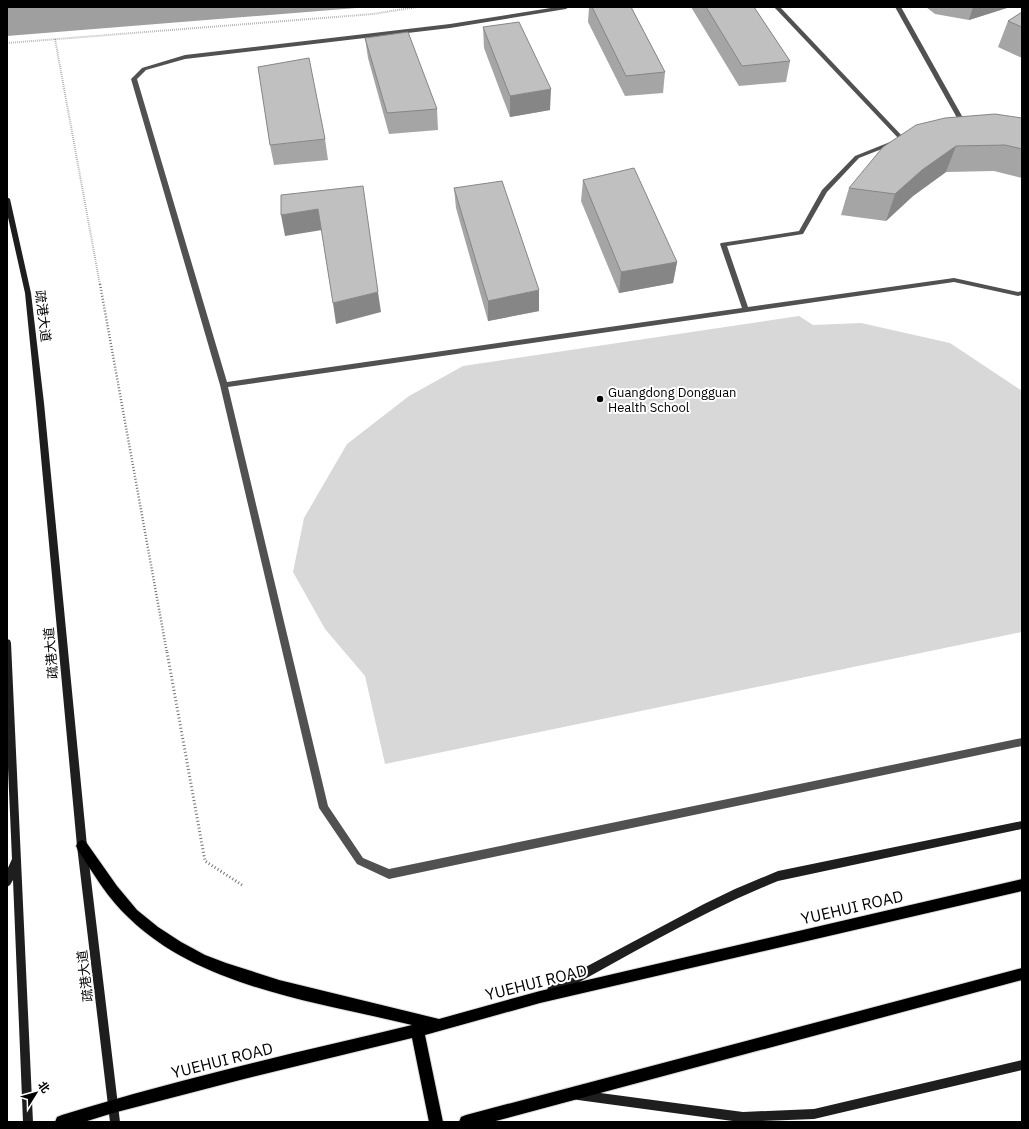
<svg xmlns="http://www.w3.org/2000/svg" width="1029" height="1129" viewBox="0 0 1029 1129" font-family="'IBM Plex Sans','Noto Sans SC',sans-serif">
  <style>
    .green { fill: #d8d8d8 }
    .water { fill: #9f9f9f }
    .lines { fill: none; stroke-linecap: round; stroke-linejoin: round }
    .primary-casing { stroke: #dbdbdb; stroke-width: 2 }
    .path-far2 { stroke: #737373; stroke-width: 2; stroke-dasharray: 0.5 1.5; stroke-linecap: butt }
    .path-far1 { stroke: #737373; stroke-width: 2.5; stroke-dasharray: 1 2; stroke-linecap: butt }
    .path { stroke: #737373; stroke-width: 3; stroke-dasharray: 1 2.5; stroke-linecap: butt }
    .service { fill: #515151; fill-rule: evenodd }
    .secondary { fill: #1e1e1e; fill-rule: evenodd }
    .primary { fill: #000; fill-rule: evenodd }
    .wall { fill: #a5a5a5 }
    .shaded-wall { fill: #868686 }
    .building { fill: #c0c0c0; stroke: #868686 }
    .poi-dot { fill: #000; stroke: #fff; stroke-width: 1.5 }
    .labels { text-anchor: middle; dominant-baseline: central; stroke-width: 4; stroke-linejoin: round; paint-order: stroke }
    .street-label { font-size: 13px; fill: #000; stroke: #fff }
    .poi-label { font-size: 13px; fill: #000; stroke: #fff; text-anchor: start }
    .near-street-label { font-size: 16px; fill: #000; stroke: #fff }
  </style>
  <rect width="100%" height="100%" fill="#fff"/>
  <path class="green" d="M799 316 813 325 861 323 950 343 1022 391V632L385 764 365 676 325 629 293 572 304 518 347 444 409 396 463 366Z"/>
  <path class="water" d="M7 7H369L7 36Z"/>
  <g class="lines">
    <g class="primary-casing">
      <g id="primary">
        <path d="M82 840 86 842 117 886 137 910 158 927 181 942 205 955 226 963 279 980 439 1019 540 991 1022 879V891L540 1003 425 1035 443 1122H429L412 1038 240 1080 113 1113 84 1122H55L57 1117 62 1115C177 1079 295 1053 412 1025 318 1002 201 988 129 918 108 899 93 873 78 850L76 846 78 842Z"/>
        <path d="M1022 968V980L492 1122H459L461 1117 466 1115Z"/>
      </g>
    </g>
    <g class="path-far2">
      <path d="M55 39 100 285"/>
      <path d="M7 43 373 14 417 7"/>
    </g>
    <path class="path-far1" d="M100 284 167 653"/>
    <path class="path" d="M167 652 205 861 242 885"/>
    <g class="service">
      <path d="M557 7H569L566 9 450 28 185 59 146 70 137 79 227 382 742 308 720 244 721 243 799 231 822 190 855 156 895 140 897 141V143L859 158 827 192 803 234 727 246 748 307 954 278 1018 292 1022 291V295L1018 296 954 282 228 387 328 806 363 858 389 869 1022 738V746L389 879 357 864 319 808 220 385 131 79 142 68 185 55 450 24Z"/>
      <path d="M774 7H780L904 138V140H900Z"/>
      <path d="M895 7H901L967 125 966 126 961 125Z"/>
    </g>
    <g class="secondary">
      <path d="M7 197 10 199 31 293 44 403 87 846 120 1122H110L77 846 36 403 25 293 7 213Z"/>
      <path d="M7 639 10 640 11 643 33 1122H23L13 880 10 885 7 887V870L12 859 7 745Z"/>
      <path d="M1022 821V829L778 881C701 912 629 955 556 995L552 996 548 995 547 991 548 987 704 904 735 889 778 871Z"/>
      <path d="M1022 1060V1070L814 1119 740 1122 578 1100 574 1099 573 1095 574 1091 578 1090 743 1112 814 1109Z"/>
    </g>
    <use href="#primary" class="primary"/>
  </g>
  <g class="wall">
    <path d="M589 7H631L665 72 663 93 625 96 588 22Z"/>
    <path d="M691 7H754L790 61 786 82 739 86Z"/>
    <path d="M926 7H1010L969 20 935 14Z"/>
    <path d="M1022 12V58L998 47 1008 21Z"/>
    <path d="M483 27 550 110 510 117 484 48Z"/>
    <path d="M365 38 437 109 438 130 389 134 368 58Z"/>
    <path d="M1022 118V178L994 171 946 172 913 196 886 221 841 215 849 188Z"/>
    <path d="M325 139 328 160 274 165 270 145Z"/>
    <path d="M583 180 677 262 673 283 619 293 581 201Z"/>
    <path d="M454 188 539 311 488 321 456 208Z"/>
  </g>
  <g class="shaded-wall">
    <path d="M973 7H1010L969 20Z"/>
    <path d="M551 89 550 110 510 117V96Z"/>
    <path d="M956 146 946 172 913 196 886 221 895 194 922 170Z"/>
    <path d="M318 209 322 230 285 236 281 215Z"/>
    <path d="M677 262 673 283 619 293 621 272Z"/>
    <path d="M539 290V311L488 321V301Z"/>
    <path d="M378 292 381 312 336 324 333 303Z"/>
  </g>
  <g class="building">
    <path d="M592 7H631L665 72 626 76Z"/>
    <path d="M706 7H754L790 61 742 66Z"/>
    <path d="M1022 12V27L1008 21Z"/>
    <path d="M519 22 551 89 510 96 483 27Z"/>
    <path d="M408 32 437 109 387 113 365 38Z"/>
    <path d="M309 58 325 139 270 145 258 67Z"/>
    <path d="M995 114 1022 118V149L1005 145 956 146 922 170 895 194 849 188 883 147 916 125 945 118Z"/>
    <path d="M634 168 677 262 621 272 583 180Z"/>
    <path d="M502 181 539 290 488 301 454 188Z"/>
    <path d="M363 186 378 292 333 303 318 209 281 215V195Z"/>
  </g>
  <circle class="poi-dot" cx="600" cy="399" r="4"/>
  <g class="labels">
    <g class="street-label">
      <text transform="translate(43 316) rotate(83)">疏港大道</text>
      <text transform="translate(51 653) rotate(-95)">疏港大道</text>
      <text transform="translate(85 976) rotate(-97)">疏港大道</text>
    </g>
    <g class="poi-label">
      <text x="608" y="392">Guangdong Dongguan<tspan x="608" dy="15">Health School</tspan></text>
    </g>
    <g class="near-street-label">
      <text transform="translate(852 907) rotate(-13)">YUEHUI ROAD</text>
      <text transform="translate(536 982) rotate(-14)">YUEHUI ROAD</text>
      <text transform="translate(222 1060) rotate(-14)">YUEHUI ROAD</text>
    </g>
  </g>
  <rect width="1029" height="1129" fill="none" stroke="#000000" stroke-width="16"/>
  <g transform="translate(36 1093) rotate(53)" stroke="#ffffff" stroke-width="3" paint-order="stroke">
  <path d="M0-3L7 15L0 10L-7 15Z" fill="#000000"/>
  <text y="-6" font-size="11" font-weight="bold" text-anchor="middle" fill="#000000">北</text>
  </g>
</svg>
